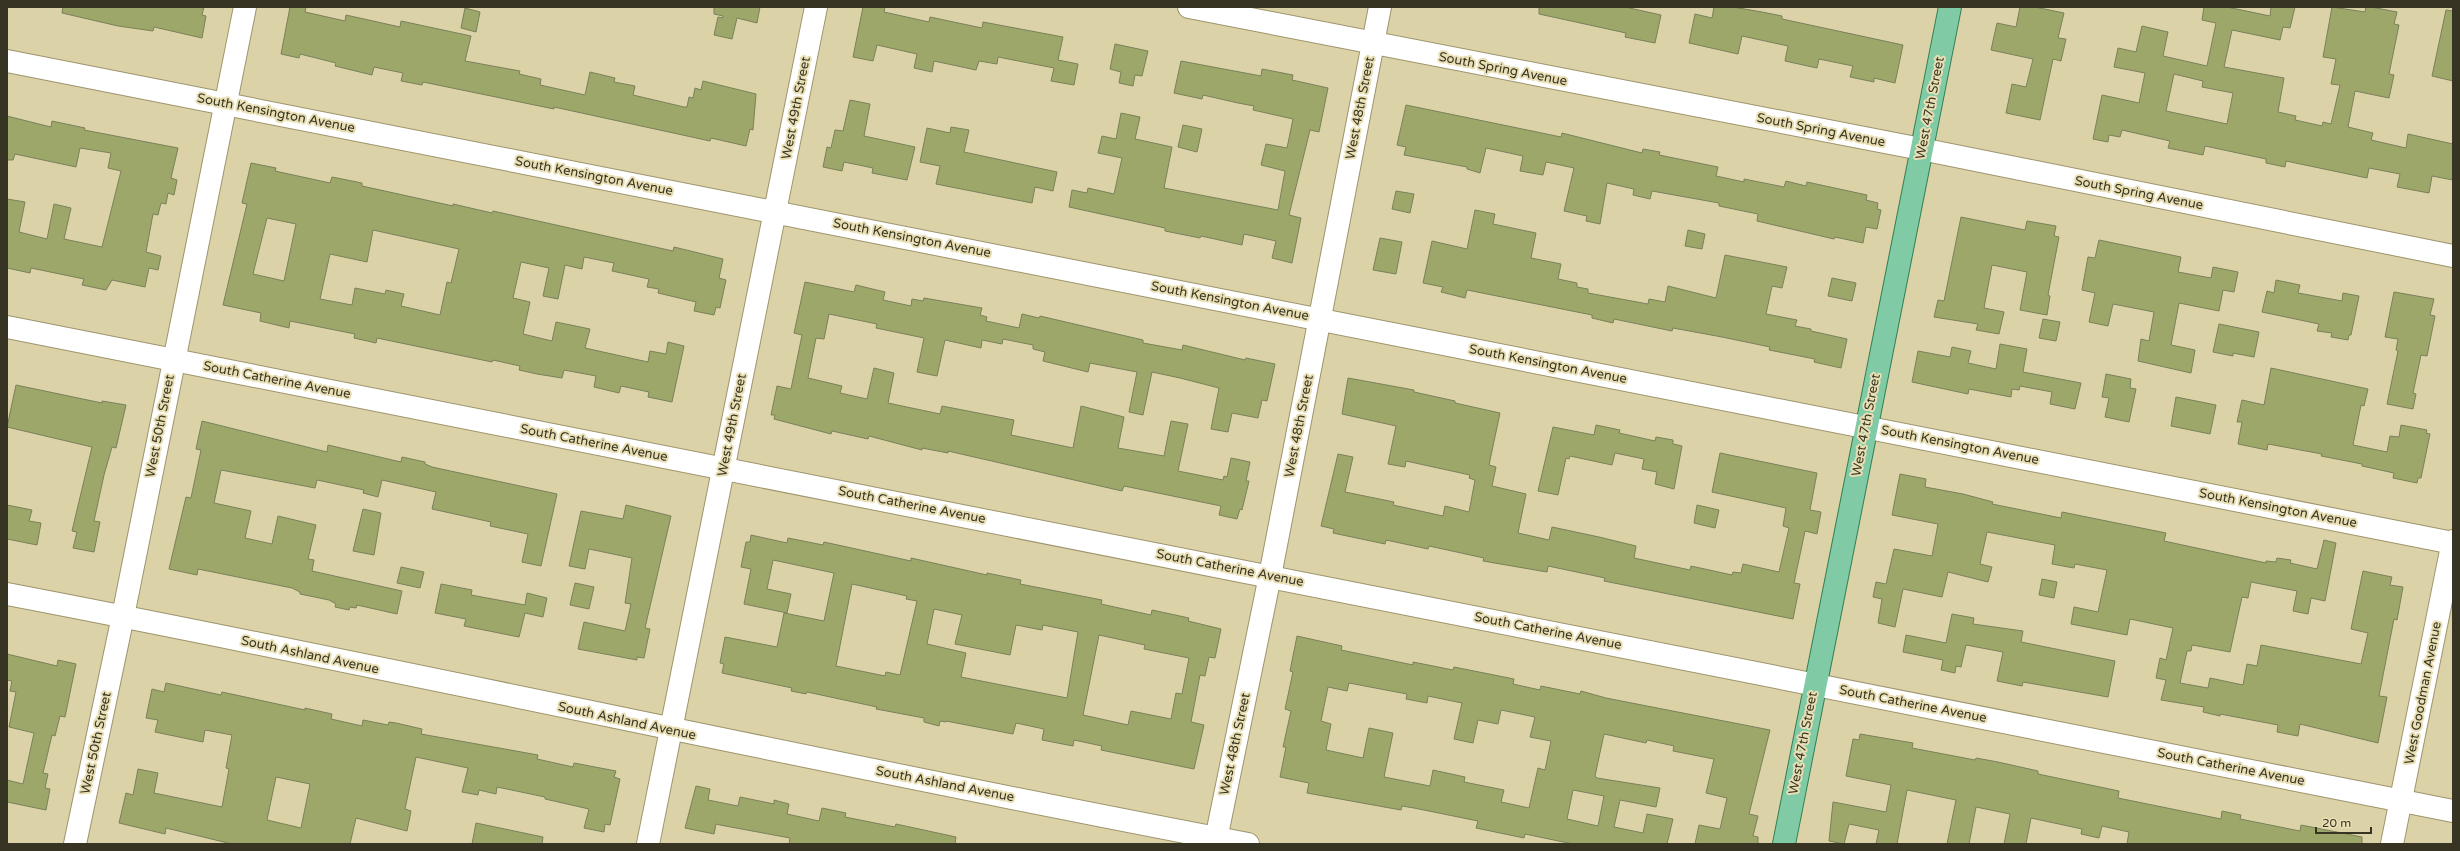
<svg xmlns="http://www.w3.org/2000/svg" width="2460" height="851" viewBox="0 0 2460 851" font-family="'Varela Round',sans-serif">
  <style>
    .building { fill: #9da76a; stroke: #7a815a; fill-rule: evenodd }
    .lines { fill: none; stroke-linecap: round; stroke-linejoin: round }
    .minor-casing { stroke: #9e946c; stroke-width: 24 }
    .major-casing { stroke: #307f51; stroke-width: 24 }
    .minor { stroke: #fff; stroke-width: 22 }
    .major { stroke: #80caa6; stroke-width: 22 }
    .labels { text-anchor: middle; dominant-baseline: central; stroke-width: 4; stroke-linejoin: round; paint-order: stroke }
    .street-label { font-size: 13px; fill: #383423; stroke: #e9dfb5 }
  </style>
  <rect width="100%" height="100%" fill="#dcd2a8"/>
  <g class="building">
    <path d="M63 7H204L202 15 206 16 202 38 154 27 153 31 118 26 62 13Z"/>
    <path d="M290 7H306L305 12 345 21 346 15 400 27 401 21 471 36 465 61 520 71 519 74 541 79 540 85 585 95 590 72 615 78 614 82 635 86 633 95 684 107H687L689 97 693 98 695 88 701 90 703 81 756 94 753 130 750 129 746 146 711 138 710 141 554 107V109L423 82 422 85 401 81 403 73 374 67 372 75 335 66 336 63 300 54 299 58 281 54Z"/>
    <path d="M714 7H760L757 23 737 18 732 39 714 35 718 17 723 18V16L714 14Z"/>
    <path d="M863 7H885L884 12 929 22 930 17 982 28 983 22 1063 37 1058 60 1078 64 1074 85 1051 81 1054 68 998 57 997 64 979 61 976 70 934 61 932 72 914 68 917 54 877 45 873 61 853 57Z"/>
    <path d="M1539 7H1625L1661 15 1655 43 1625 37 1626 33 1539 14Z"/>
    <path d="M1714 7H1733L1762 12 1782 16V19L1903 45 1895 83 1874 78V82L1850 77 1853 66 1819 59 1817 68 1785 61 1788 46 1742 36 1738 54 1689 43 1695 14 1712 18Z"/>
    <path d="M2020 7H2035L2064 13 2058 38 2066 39 2061 61 2053 59 2040 120 2006 113 2012 84 2026 87 2033 59 1991 50 1997 23 2016 27Z"/>
    <path d="M2204 7H2227L2270 16 2271 7H2295L2290 28 2283 27 2280 40 2232 30 2224 67 2284 78 2278 112 2296 116 2295 120 2322 126 2323 122 2331 124 2340 85 2331 84 2336 59 2323 57 2332 7 2365 12 2366 7H2371L2397 12 2394 24 2399 25 2389 74 2394 75 2389 98 2355 91 2348 127 2373 133 2371 140 2406 148 2408 134 2453 144V180L2432 176 2429 193 2397 187 2400 174 2369 168 2367 178 2286 161 2285 167 2266 163V159L2205 146 2203 155 2168 148 2170 141 2122 130 2120 137 2109 135 2108 142 2093 139 2102 95 2139 103 2145 73 2114 67 2118 48 2136 52 2142 26 2168 32 2163 56 2207 66 2216 23 2202 20ZM2174 74 2203 81 2202 87 2233 93 2227 124 2166 111Z"/>
    <path d="M465 8 480 12 476 32 461 28Z"/>
    <path d="M2446 10 2453 11V81L2432 76Z"/>
    <path d="M1115 44 1148 51 1142 76 1135 75 1133 86 1119 83 1121 72 1110 69Z"/>
    <path d="M1181 61 1261 76 1262 69 1293 75 1292 80 1328 88 1319 132 1310 130 1289 215 1301 218 1292 263 1272 258 1276 241 1244 234 1242 245 1201 236 1200 238 1165 231V228L1069 207 1072 190 1087 193 1088 188 1114 194 1122 158 1098 153 1102 136 1116 139 1121 113 1140 117 1135 139 1172 147 1164 188 1278 210 1285 171 1261 165 1266 144 1287 148 1293 119 1253 110 1254 106 1238 103 1203 95 1202 99 1174 93Z"/>
    <path d="M850 100 870 104 864 136 915 147 907 180 872 173 873 168 844 162 842 171 823 167 827 147 831 148 835 130 843 131Z"/>
    <path d="M1406 105 1561 137 1562 133 1642 153 1643 149 1660 152 1659 155 1718 167 1716 176 1744 182V179L1784 187 1786 181 1806 186 1807 182 1867 195 1866 200 1878 203 1877 209 1881 210 1877 229 1866 227 1863 243 1835 237 1834 239 1757 221 1758 214 1719 206V203L1652 191 1650 199 1633 195 1634 189 1607 183 1600 224 1586 221 1587 216 1564 211 1574 168 1546 162 1543 175 1520 171 1523 156 1486 148 1480 173 1467 169V167L1404 155 1406 147 1397 145Z"/>
    <path d="M7 116 51 127 52 121 85 128 84 130 178 148 171 178 177 180 174 195 168 193 166 204 161 203 158 215 153 214 146 252 161 256 158 270 149 268 145 287 112 280 106 290 82 285 84 279 31 268 30 273 7 268V199L25 202 19 232 47 239 54 204 71 208 64 239 102 247 121 171 108 168 111 153 80 148 76 167 15 154 13 160H7Z"/>
    <path d="M1183 125 1202 129 1197 152 1178 147Z"/>
    <path d="M951 127 969 130 964 152 1057 172 1053 191 1035 187 1032 203 936 184 940 166 920 162 927 128 950 133Z"/>
    <path d="M251 163 276 168 275 171 330 183 332 177 362 183V186L453 206V204L492 213 493 211 673 251 674 247 723 259 719 278 726 280 720 308 716 307 714 315 694 311 696 302 658 293 659 289 647 287 649 279 612 271 614 263 584 257 582 269 565 265 558 299 543 296 549 268 521 262 513 298 530 302 523 334 552 341 556 322 590 329 585 348 648 362 650 351 666 354 668 342 684 346 672 402 648 397 649 392 621 386 619 393 594 387 596 376 564 370 562 378 537 374 519 370 520 366 493 360 492 362 377 338 376 343 354 338 355 334 290 321 289 328 260 321 261 313 223 305 247 204 242 203ZM267 218 296 224 284 281 253 274ZM373 230 459 249 451 283 447 282 440 315 401 306 404 294 386 290 385 294 355 288 352 305 320 299 330 254 367 262Z"/>
    <path d="M1396 191 1414 194 1410 213 1392 209Z"/>
    <path d="M1475 210 1495 214 1493 224 1536 233 1531 258 1561 264 1558 279 1577 283V287L1588 289V293L1648 304 1649 299 1665 302 1668 286 1716 298 1725 255 1787 267 1782 288 1772 286 1766 314 1797 320 1795 326 1811 329V331L1847 339 1841 368 1814 362 1815 359 1769 350 1770 347 1722 337 1673 328 1672 331 1614 319 1613 323 1592 318V315L1467 290 1465 298 1441 292 1443 287 1423 283 1432 241 1467 249Z"/>
    <path d="M1961 217 2025 230 2027 221 2056 226 2054 236 2059 237 2048 295 2050 296 2047 315 2020 310 2027 272 1992 265 1984 308 2004 312 1999 334 1976 330 1978 324 1934 317 1938 300 1944 301Z"/>
    <path d="M1688 230 1705 234 1702 249 1685 246Z"/>
    <path d="M1380 238 1402 242 1396 274 1373 270Z"/>
    <path d="M2099 240 2181 257 2178 272 2211 278 2213 267 2238 272 2234 292 2223 290 2219 311 2179 303 2171 345 2195 350 2191 373 2138 361 2141 339 2149 341 2154 312 2113 304 2108 326 2089 322 2095 293 2082 290 2088 257 2095 258Z"/>
    <path d="M1832 278 1856 283 1852 301 1828 296Z"/>
    <path d="M2276 280 2300 285 2298 293 2342 301 2343 293 2359 296 2351 335H2349L2348 340 2331 337 2332 333 2317 331 2319 324 2262 312 2267 291 2274 293Z"/>
    <path d="M805 282 854 292 856 285 885 292 883 300 911 306 912 299 923 301 924 298 982 308 980 315 987 317 986 321 1019 328 1022 314 1039 318 1040 316 1143 340V343L1182 350 1183 345 1245 360 1246 358 1275 364 1267 401 1262 400 1258 418 1232 413 1228 432 1211 429 1219 388 1180 378 1152 372 1143 415 1129 412 1137 372 1090 363 1088 372 1043 361 1045 352 1033 349V345L1003 339 1002 344 982 340 981 348 945 340 937 376 917 372 924 338 876 328 877 324 829 314 824 339 816 338 808 378 842 386 840 393 867 399 874 368 894 373 888 403 940 414 942 406 1014 420 1011 435 1073 448 1081 406 1124 417 1118 448 1164 456 1171 421 1188 424 1178 471 1223 480 1224 476 1227 477 1231 458 1250 462 1246 481H1249L1242 510 1240 509 1237 519 1219 515 1221 506 1124 486 1122 491 948 451V453L922 448V450L869 436 868 439 832 431 831 434 774 419 775 415H771L777 386 791 389 802 335 794 333Z"/>
    <path d="M2394 292 2434 299 2430 315 2435 316 2427 356 2421 355 2413 393 2416 394 2413 409 2387 404 2398 351 2396 350 2398 339 2385 337Z"/>
    <path d="M2043 319 2060 322 2056 341 2039 338Z"/>
    <path d="M2219 324 2259 332 2254 357 2233 353V356L2213 352Z"/>
    <path d="M2000 344 2027 349 2023 372 2081 383 2075 409 2050 404 2052 392 2020 386 2019 390 2012 389 2011 397 1969 389 1968 394 1912 382 1918 351 1950 357 1952 347 1971 351 1968 363 1996 369Z"/>
    <path d="M2271 368 2368 389 2364 406 2361 405 2353 445 2387 452 2390 436 2399 437 2401 425 2427 430 2426 433 2430 434 2421 478H2418L2417 483 2393 478 2394 473 2362 466V464L2321 456 2322 454 2268 444 2267 450 2238 444 2242 422H2237L2242 400 2264 405Z"/>
    <path d="M2106 374 2131 379 2130 388 2136 389 2129 422 2105 417 2109 398 2102 397Z"/>
    <path d="M1348 378 1414 390V392L1455 401V403L1500 413 1489 465 1496 467 1492 486 1526 494 1518 533 1549 540 1552 527 1599 537 1636 546 1634 558 1690 570 1691 566 1732 575 1733 572 1741 573 1743 564 1779 572 1789 528 1783 526 1786 508 1712 492 1720 453 1817 473 1810 510 1821 512 1817 534 1805 531 1794 583 1800 584 1793 619 1604 581 1605 578 1548 566 1547 572 1483 561 1484 558 1429 546 1428 549 1386 540 1385 544 1333 533 1334 529 1321 526 1338 454 1353 457 1345 492 1394 502 1393 505 1443 516 1445 506 1469 512 1475 480 1469 478 1470 475 1406 461 1405 467 1388 464 1396 426 1342 414Z"/>
    <path d="M16 385 102 403V401L126 405 116 448 112 447 104 475 94 521 100 522 94 552 73 548 77 532 72 531 92 447 7 427Z"/>
    <path d="M2176 397 2216 405 2210 434 2171 426Z"/>
    <path d="M202 421 327 452 328 445 401 462 402 457 425 462V464L432 467 557 494 541 566 522 562 528 534 490 526 491 522 432 509 436 492 382 480 378 497 363 493 364 490 317 480 315 488 221 470 214 503 251 511 245 538 272 544 278 516 316 525 308 559 314 560 312 571 402 591 397 614 357 605 356 608 350 607 349 610 335 607 336 604 329 600 300 594V592L292 588 198 569 197 575 169 569 186 497 191 498 201 450 196 449Z"/>
    <path d="M1596 425 1620 430 1619 433 1655 441 1656 437 1673 440V444L1682 446 1674 489 1655 484 1657 472 1642 469 1644 459 1615 453 1612 465 1570 456 1569 459 1566 458 1558 495 1538 491 1553 427 1594 435Z"/>
    <path d="M1900 474 1926 479 1925 487 1963 494 1993 502 1992 504 2061 518 2062 512 2166 533 2164 541 2266 563V561L2276 562 2277 558 2291 560 2290 563 2317 569 2324 540 2336 543 2325 601 2311 598 2308 614 2293 611 2297 591 2251 582 2248 598 2242 597 2230 652 2192 645 2191 651H2187L2180 683 2208 688 2210 678 2243 685 2247 664 2257 666 2261 645 2361 664 2368 633 2351 629 2363 571 2392 577 2390 585 2403 587 2397 620 2394 619 2379 696 2387 697 2378 743 2300 724 2298 736 2277 732 2278 725 2220 714V716L2203 712 2204 707 2161 700 2166 680 2156 678 2160 658 2166 660 2173 628 2130 619 2127 635 2071 624 2074 607 2098 612 2107 570 2075 564 2074 568 2052 564 2055 545 1987 532 1980 564 1992 567 1988 582 1948 572 1942 597 1903 589 1895 627 1878 623 1882 599 1873 597 1876 582 1886 584 1894 549 1932 556 1938 524 1892 515Z"/>
    <path d="M7 505 32 510 29 521 41 523 37 545 7 539Z"/>
    <path d="M626 505 671 516 645 628 650 629 644 658 637 657V660L578 649 584 622 625 631 631 604 625 603 632 558 589 549 585 569 569 566 581 511 623 519Z"/>
    <path d="M1697 505 1719 510 1715 528 1694 523Z"/>
    <path d="M363 509 381 513 374 555 353 551Z"/>
    <path d="M751 535 787 543 788 538 823 545 824 542 911 561V558L987 575V573L1021 580 1020 584 1102 600 1101 604 1151 615 1152 610 1189 618 1188 621 1221 629 1215 658 1209 657 1205 676 1200 675 1191 722 1204 725 1194 769 1101 750 1102 746 1074 740 1073 746 1042 740 1044 729 1016 723 1013 734 946 721V722L940 721 939 726 924 722V718L876 709 877 707 807 692 806 694 791 691 792 688 722 673 724 664 720 663 725 637 777 647 784 613 824 621 834 573 773 560 767 589 791 594 787 613 744 604 751 569 741 567 746 542H750ZM852 584 907 596 906 599 917 601 900 675 886 672 885 676 836 666ZM934 609 962 615 955 644 1010 655 1016 625 1042 630 1043 625 1078 632 1067 698 961 677 966 653 927 644ZM1099 635 1145 645 1144 649 1189 658 1182 694 1176 693 1171 719 1131 711 1128 725 1083 715Z"/>
    <path d="M401 567 424 572 420 588 397 583Z"/>
    <path d="M2042 579 2057 582 2054 598 2039 595Z"/>
    <path d="M575 583 594 587 589 609 570 605Z"/>
    <path d="M441 584 472 590 471 595 525 605 527 593 547 598 543 617 525 613 519 637 464 626 466 619 435 613Z"/>
    <path d="M1952 614 1974 618 1973 624 2023 631 2021 642 2115 661 2108 697 2023 682 2022 686 1997 681 2003 652 1966 645 1961 667 1956 666 1955 673 1941 670 1943 660 1903 652 1906 635 1946 643Z"/>
    <path d="M1297 636 1342 646 1341 650 1413 665V662L1453 670 1454 667 1514 679 1513 684 1540 690 1541 686 1580 694 1581 691 1606 698 1770 730 1749 814 1758 816 1753 836 1758 837V844H1695L1699 825 1720 829 1727 798 1706 793 1714 759 1673 751 1674 746 1647 740 1646 743 1604 734 1595 776 1597 778 1660 788 1656 807 1620 800 1614 827 1643 833 1647 814 1673 819 1667 844H1573L1525 834 1524 838 1476 828 1478 821 1414 808 1402 806 1401 810 1307 793 1309 783 1280 777 1286 747H1283L1291 711 1285 709 1293 672 1290 671ZM1349 683 1407 694 1406 699 1427 703 1428 696 1462 703 1454 739 1473 743 1478 720 1498 724 1501 710 1535 717 1530 737 1551 741 1545 770 1538 768 1529 808 1501 802 1504 790 1464 782 1465 777 1433 770 1430 786 1384 777 1393 733 1369 728 1363 758 1326 750 1331 724 1321 721 1328 687 1347 691ZM1573 790 1604 796 1598 826 1567 819Z"/>
    <path d="M7 654 57 666 58 660 76 664 65 717 60 716 55 736 52 735 43 773 48 774 45 788 50 789 46 810 7 802V780L23 784 34 733 9 727 16 692 10 691 12 681 7 680Z"/>
    <path d="M166 683 221 695 222 692 305 710V708L332 714 331 719 362 726 363 720 388 725 389 722 396 723 422 729 421 734 538 755 537 759 573 767 574 763 616 771 614 777 620 779 610 825 605 824 604 832 584 828 589 809 545 799V797L497 787 496 794 479 790 478 795 462 792 468 768 416 757 405 809 411 811 407 831 356 818 350 844H232L166 828 165 834 119 823 126 793 133 795 138 769 158 773 154 793 222 807 229 769 226 768 232 735 205 730 203 742 155 732 158 720 146 718 152 689 164 692ZM276 777 310 784 301 828 267 820Z"/>
    <path d="M1860 734 1913 743 1912 748 1975 760 1976 758 1998 762 2038 771V774L2119 791 2118 798 2221 819 2222 811 2241 815 2240 819 2300 831 2301 825 2362 837V844H2127L2129 832 2102 826 2099 838 2081 834 2082 829 2031 818 2026 844H2004L2010 814 1976 807 1969 844H1947L1956 800 1907 790 1897 844H1876L1879 830 1849 824 1844 844 1829 841 1833 802 1886 812 1891 785 1846 776 1853 739 1859 740Z"/>
    <path d="M696 786 710 789 708 800 738 806 740 797 774 804V800L789 804 787 814 819 821 822 808 846 813 845 817 895 827 896 824 956 837 955 844H789L790 838 720 825 716 824 714 834 685 828Z"/>
    <path d="M476 823 543 837 542 844H472Z"/>
  </g>
  <g class="lines">
    <g class="minor-casing">
      <g id="minor">
        <path d="M1189 7 1921 149 2453 256"/>
        <path d="M7 61 2453 543"/>
        <path d="M7 327 2453 811"/>
        <path d="M7 594C421 673 833 766 1248 844"/>
        <path d="M75 844 123 616 245 7"/>
        <path d="M648 844 816 7"/>
        <path d="M1215 844 1270 576 1380 7"/>
        <path d="M2392 844 2453 541"/>
      </g>
    </g>
    <g class="major-casing">
      <path id="major" d="M1784 844 1950 7"/>
    </g>
    <use href="#minor" class="minor"/>
    <use href="#major" class="major"/>
  </g>
  <g class="labels">
    <g class="street-label">
      <text transform="translate(1503 69) rotate(11)">South Spring Avenue</text>
      <text transform="translate(796 108) rotate(-79)">West 49th Street</text>
      <text transform="translate(1360 108) rotate(-79)">West 48th Street</text>
      <text transform="translate(1930 108) rotate(-79)">West 47th Street</text>
      <text transform="translate(276 113) rotate(11)">South Kensington Avenue</text>
      <text transform="translate(1821 130) rotate(11)">South Spring Avenue</text>
      <text transform="translate(594 176) rotate(11)">South Kensington Avenue</text>
      <text transform="translate(2139 193) rotate(11)">South Spring Avenue</text>
      <text transform="translate(912 238) rotate(11)">South Kensington Avenue</text>
      <text transform="translate(1230 301) rotate(11)">South Kensington Avenue</text>
      <text transform="translate(1548 364) rotate(11)">South Kensington Avenue</text>
      <text transform="translate(277 380) rotate(11)">South Catherine Avenue</text>
      <text transform="translate(732 425) rotate(-79)">West 49th Street</text>
      <text transform="translate(1866 425) rotate(-79)">West 47th Street</text>
      <text transform="translate(160 426) rotate(-79)">West 50th Street</text>
      <text transform="translate(1299 426) rotate(-79)">West 48th Street</text>
      <text transform="translate(594 443) rotate(11)">South Catherine Avenue</text>
      <text transform="translate(1960 445) rotate(11)">South Kensington Avenue</text>
      <text transform="translate(912 505) rotate(11)">South Catherine Avenue</text>
      <text transform="translate(2278 508) rotate(11)">South Kensington Avenue</text>
      <text transform="translate(1230 568) rotate(11)">South Catherine Avenue</text>
      <text transform="translate(1548 631) rotate(11)">South Catherine Avenue</text>
      <text transform="translate(310 655) rotate(12)">South Ashland Avenue</text>
      <text transform="translate(2423 693) rotate(-79)">West Goodman Avenue</text>
      <text transform="translate(1913 704) rotate(11)">South Catherine Avenue</text>
      <text transform="translate(627 721) rotate(12)">South Ashland Avenue</text>
      <text transform="translate(96 743) rotate(-78)">West 50th Street</text>
      <text transform="translate(1803 743) rotate(-79)">West 47th Street</text>
      <text transform="translate(1235 744) rotate(-78)">West 48th Street</text>
      <text transform="translate(2231 767) rotate(11)">South Catherine Avenue</text>
      <text transform="translate(945 784) rotate(11)">South Ashland Avenue</text>
    </g>
  </g>
  <rect width="2460" height="851" fill="none" stroke="#383423" stroke-width="16"/>
  <path d="M2316 827v6h55v-6" fill="none" stroke="#383423" stroke-width="2"/>
  <text x="2322" y="827" font-size="12" fill="#383423" stroke="#e9dfb5" stroke-width="3" paint-order="stroke">20 m</text>
</svg>
